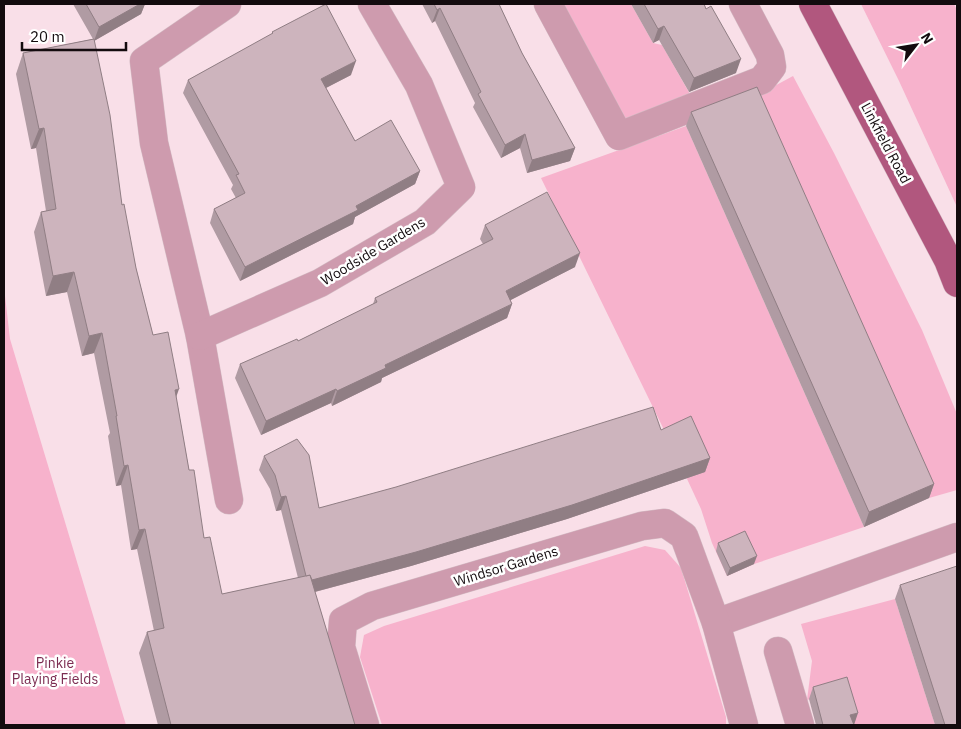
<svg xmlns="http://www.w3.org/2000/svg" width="961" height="729" viewBox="0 0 961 729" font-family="'IBM Plex Sans',sans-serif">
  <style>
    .green { fill: #f7b2cc }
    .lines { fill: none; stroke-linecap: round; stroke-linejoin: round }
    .minor-casing { stroke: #d4bdc5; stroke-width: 29 }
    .major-casing { stroke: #d4bdc5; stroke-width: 29 }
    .minor { stroke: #ce9bae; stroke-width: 28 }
    .major { stroke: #b1577e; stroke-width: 28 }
    .wall { fill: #b09ba3 }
    .shaded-wall { fill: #907e84 }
    .building { fill: #cdb4bd; stroke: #907e84 }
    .labels { text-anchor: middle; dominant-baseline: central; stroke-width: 5; stroke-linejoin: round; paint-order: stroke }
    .street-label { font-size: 14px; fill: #130b0e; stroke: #fff }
    .park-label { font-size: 14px; fill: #7c2d52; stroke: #fff }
  </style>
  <rect width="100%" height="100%" fill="#f9dfe8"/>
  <g class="green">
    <path d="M553 4H631L653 43 662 45 695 103 629 121 613 117Z"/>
    <path d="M861 4H954L957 10V207L899 81Z"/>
    <path d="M793 76 834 153 922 330 957 414V490L929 498 752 98Z"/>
    <path d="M686 126 864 527 754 564 727 576 712 543 701 509 668 438 541 178Z"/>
    <path d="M4 287 10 339 126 725H4Z"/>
    <path d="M645 546 665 550 681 568 726 717V725H382L360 657 364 635 384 626Z"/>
    <path d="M895 599 935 725H851L842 689 807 700 812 661 801 624Z"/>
  </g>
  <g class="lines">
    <g class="minor-casing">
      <g id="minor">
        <path d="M227 4 144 61 154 143 200 336 229 500"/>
        <path d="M548 4 619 136 762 80 772 67 770 55 743 4"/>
        <path d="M200 336 320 283 425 222 461 187 419 85 372 4"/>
        <path d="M716 623 957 537"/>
        <path d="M778 651 800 725"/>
        <path d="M365 725 341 647 343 621 372 606 642 526 665 523 684 536 716 623 744 725"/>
      </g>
    </g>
    <g class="major-casing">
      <path id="major" d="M813 4 948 260 957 283"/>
    </g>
    <use href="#minor" class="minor"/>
    <use href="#major" class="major"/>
  </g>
  <g class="wall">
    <path d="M73 4H145L141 14 94 41 122 205 136 268 153 335 176 396 189 470 204 538 222 594 298 578 281 510 276 511 270 489 259 470 264 456 319 508 661 430 710 458 705 472 567 519 411 566 315 592 355 725H158L139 653 147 632 154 631 137 549 131 550 121 485 116 486 108 436 110 433 94 353 82 356 67 292 46 296 34 232 41 212 46 211 36 148 31 149 16 74 23 53 93 39Z"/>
    <path d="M422 4H499L522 53 575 148 570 161 527 173 520 148 501 158 473 107 475 103 435 21 432 23Z"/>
    <path d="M631 4H704L736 73 689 92 659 40 653 43Z"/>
    <path d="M272 32 351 75 326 88 355 141 420 171 415 184 355 217 353 224 240 281 210 223 214 209 236 198 231 189 233 185 183 93 188 80 272 34Z"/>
    <path d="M691 112 934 484 929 498 864 527 686 126Z"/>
    <path d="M485 225 575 267 510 300 512 304 507 318 382 378 381 382 332 406 331 403 261 435 235 378 240 364 298 341 373 304 375 298 483 244 480 239Z"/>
    <path d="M718 543 754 564 727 576 716 551Z"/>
    <path d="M900 585 957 725H935L895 599Z"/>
    <path d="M813 687 854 725H816L809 699Z"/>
  </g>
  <g class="shaded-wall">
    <path d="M140 4H145L141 14 94 41 99 27Z"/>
    <path d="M440 8 435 21 432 23 437 10Z"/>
    <path d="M664 26 659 40 653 43 658 29Z"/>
    <path d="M741 59 736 73 689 92 694 78Z"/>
    <path d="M356 61 351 75 316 93 321 79Z"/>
    <path d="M44 128 36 148 31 149 39 129Z"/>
    <path d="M525 134 520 148 501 158 505 145Z"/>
    <path d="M575 148 570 161 527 173 532 160Z"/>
    <path d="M420 171 415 184 355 217 353 224 240 281 245 267Z"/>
    <path d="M580 253 575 267 501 305 506 291Z"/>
    <path d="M74 272 67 292 46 296 53 276Z"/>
    <path d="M512 304 507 318 382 378 381 382 332 406 337 391 385 365Z"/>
    <path d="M102 333 94 353 82 356 89 336Z"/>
    <path d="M179 389 172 409 175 390Z"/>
    <path d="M336 389 331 403 261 435 266 421Z"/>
    <path d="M710 458 705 472 567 519 411 566 303 595 308 581Z"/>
    <path d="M128 465 121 485 116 486 124 466Z"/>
    <path d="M934 484 929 498 864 527 869 512Z"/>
    <path d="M286 496 281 510 276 511 281 497Z"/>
    <path d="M145 529 137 549 131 550 139 530Z"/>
    <path d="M757 556 754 564 727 576 730 568Z"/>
    <path d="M858 713 854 725H852L850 715Z"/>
  </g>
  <g class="building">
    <path d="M86 4H140L99 27Z"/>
    <path d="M326 4 356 61 321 79 355 141 391 120 420 171 356 206 358 210 245 267 214 209 245 193 236 175 239 174 188 80 273 33 272 32Z"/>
    <path d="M434 4H499L522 53 575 148 532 160 525 134 505 145 478 94 481 92 440 8 437 10Z"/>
    <path d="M644 4H704L706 9 711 6 741 59 694 78 664 26 658 29Z"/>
    <path d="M94 39 110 115 122 205 124 204 136 268 153 335 168 332 179 389 175 390 189 470H194L204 538 210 537 222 594 310 575 355 725H171L147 632 164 628 145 529 139 530 128 465 124 466 116 416H117L102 333 89 336 74 272 53 276 41 212 56 209 44 128 39 129 23 53Z"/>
    <path d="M757 87 934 484 869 512 691 112Z"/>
    <path d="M547 192 580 253 506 291 512 304 385 365 386 368 337 391 336 389 266 421 240 364 297 339 298 341 377 302 375 298 493 239 485 225Z"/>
    <path d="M653 407 661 430 691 416 710 458 572 505 416 552 312 580 310 575 306 576 286 496 281 497 275 475 264 456 297 439 309 455 319 508 396 487Z"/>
    <path d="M745 531 757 556 730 568 718 543Z"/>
    <path d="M957 566V725H945L900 585Z"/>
    <path d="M847 677 858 713 850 715 854 725H823L813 687Z"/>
  </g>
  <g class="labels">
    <g class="street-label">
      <text transform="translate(886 143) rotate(62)">Linkfield Road</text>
      <text transform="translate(373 251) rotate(-31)">Woodside Gardens</text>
      <text transform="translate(506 566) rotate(-17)">Windsor Gardens</text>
    </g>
    <g class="park-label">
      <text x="55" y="663">Pinkie<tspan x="55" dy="16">Playing Fields</tspan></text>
    </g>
  </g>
  <rect width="961" height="729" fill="none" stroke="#130b0e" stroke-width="10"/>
  <g transform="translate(916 45) rotate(59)" stroke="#ffffff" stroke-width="4" paint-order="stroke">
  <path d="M0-4L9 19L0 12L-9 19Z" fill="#130b0e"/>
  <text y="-8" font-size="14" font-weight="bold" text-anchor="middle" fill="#130b0e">N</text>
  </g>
  <path d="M22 42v8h104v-8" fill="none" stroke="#130b0e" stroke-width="2.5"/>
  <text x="30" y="42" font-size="15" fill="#130b0e" stroke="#ffffff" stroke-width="4" paint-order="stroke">20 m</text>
</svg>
